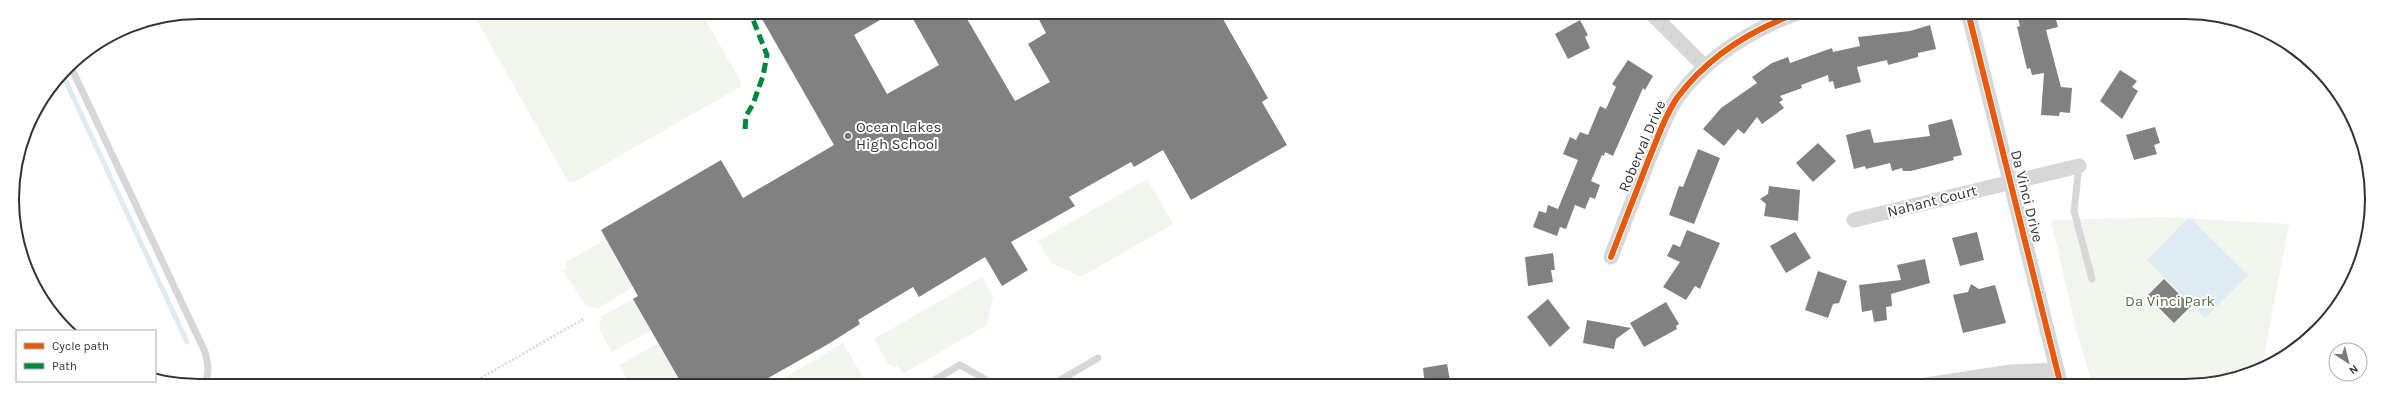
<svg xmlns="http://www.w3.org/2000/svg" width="2384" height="398" viewBox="0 0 2384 398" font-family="Karla,sans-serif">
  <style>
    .green { fill: #f1f5ed }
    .water { fill: #ddebf3 }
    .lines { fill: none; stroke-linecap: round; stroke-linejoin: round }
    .stream { stroke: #ddebf3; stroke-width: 5 }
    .building { fill: #818181 }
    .path { stroke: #d6d6d6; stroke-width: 2.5; stroke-dasharray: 2 2; stroke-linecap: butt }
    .lane { stroke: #d7d7d7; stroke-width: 7 }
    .street { stroke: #d7d7d7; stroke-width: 15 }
    .quiet { stroke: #00873e; stroke-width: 5; stroke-dasharray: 10 5; stroke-linecap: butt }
    .cycleway-casing { stroke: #fff; stroke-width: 8 }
    .cycleway { stroke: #e8590c; stroke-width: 6 }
    .poi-dot { fill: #7a7a7a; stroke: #fff; stroke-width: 1.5 }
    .labels { text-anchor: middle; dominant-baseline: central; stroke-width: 4; stroke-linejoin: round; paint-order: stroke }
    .poi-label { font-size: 15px; fill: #333; stroke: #fff; text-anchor: start }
    .street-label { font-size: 15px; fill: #333; stroke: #fff }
    .park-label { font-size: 15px; fill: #56703f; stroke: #fff }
    .rim { fill: none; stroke: #333; stroke-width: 2 }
  </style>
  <rect width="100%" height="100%" fill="#fff"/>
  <g class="green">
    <path d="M472 12H701L741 82 740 87 574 182 568 181Z"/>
    <path d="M1147 179 1173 224 1081 277 1051 263 1038 241Z"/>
    <path d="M2165 217 2289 224 2262 368 2197 386H2093L2076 329 2051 220Z"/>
    <path d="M613 235 641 282 597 309 594 306 591 308 589 305 586 307 563 270 567 268 565 263Z"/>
    <path d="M982 277 993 297 987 325 904 373 897 366 894 367 892 364 889 365 874 339Z"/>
    <path d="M643 293 661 325 612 352 598 327 601 326 599 322 602 320 601 317Z"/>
    <path d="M664 340 694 386H631L619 365Z"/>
    <path d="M843 343 868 386H771Z"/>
  </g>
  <g class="water">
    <path d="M2369 192 2372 211 2353 280Z"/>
    <path d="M2189 217 2248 275 2205 318 2147 260Z"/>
  </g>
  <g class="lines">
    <path class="stream" d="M62 73 187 342"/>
  </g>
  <g class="building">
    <path d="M758 12H894L854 35 887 94 939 65 909 12H963L1015 101 1050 82 1028 44 1046 33 1035 12H1219L1268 98 1262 102 1287 145 1191 200 1163 150 1134 167 1131 162 1069 197 1075 206 1011 242 1028 270 1002 286 985 257 919 297 913 287 858 320 860 324 830 343 754 386H683L633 299 638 296 601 230 721 160 743 198 834 145Z"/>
    <path d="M2026 12H2054L2058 27 2046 30 2061 87 2072 88 2070 113 2060 112 2059 116 2041 115 2044 73 2032 75 2030 68 2027 69 2017 27 2020 26 2017 15Z"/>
    <path d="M1580 20 1588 35 1585 37 1590 48 1568 59 1555 34Z"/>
    <path d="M1930 25 1936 49 1918 53V57L1888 65 1887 60 1857 67 1861 82 1835 89 1833 81 1829 82 1828 75 1801 85 1802 88 1780 96 1783 100 1779 102 1784 108 1762 124 1757 117 1744 134 1738 129 1724 146 1703 129 1721 108 1757 83 1752 77 1772 63 1788 57 1790 63 1832 48 1833 52 1860 46 1858 37 1910 31Z"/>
    <path d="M1628 60 1653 76 1645 90 1643 88 1613 156 1605 152 1604 156 1602 155 1591 181 1600 185 1595 199 1590 197 1585 209 1575 205 1566 229 1560 227 1557 236 1533 227 1539 211 1546 213 1548 205 1558 209 1578 160 1563 154 1570 137 1576 140 1580 132 1588 135 1600 106 1606 109 1616 87 1612 84Z"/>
    <path d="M2120 70 2137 81 2132 87 2138 91 2122 119 2100 101Z"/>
    <path d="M1952 119 1962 155 1953 157 1954 160 1911 171H1903L1902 168 1892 171 1890 163 1866 169 1865 166 1854 169 1846 135 1870 129 1874 143 1930 136 1928 125Z"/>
    <path d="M2155 127 2160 143 2154 145 2157 154 2134 160 2126 135Z"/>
    <path d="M1818 143 1836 161 1813 182 1796 163Z"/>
    <path d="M1698 149 1720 158 1694 224 1669 215 1679 186 1683 187Z"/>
    <path d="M1769 186 1800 190 1798 221 1764 216 1766 204 1760 199 1768 194Z"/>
    <path d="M1687 230 1720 243 1700 289 1695 286 1686 300 1663 287 1680 262 1667 256 1673 244 1680 247Z"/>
    <path d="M1795 232 1811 258 1786 273 1770 246Z"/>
    <path d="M1977 232 1984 260 1960 266 1952 238Z"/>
    <path d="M1553 253 1555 270H1551L1553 282 1528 286 1525 257Z"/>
    <path d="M1925 259 1930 283 1891 294 1892 306 1886 307 1887 320 1874 322 1872 310 1862 312 1859 285 1901 280 1897 265Z"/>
    <path d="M1818 271 1847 281 1839 303 1833 304 1828 318 1805 310Z"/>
    <path d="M2164 279 2191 306 2174 323 2147 296Z"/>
    <path d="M1971 284 1979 289 1995 285 2006 323 1963 333 1953 295 1968 292Z"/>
    <path d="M1548 299 1570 328 1550 347 1527 317Z"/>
    <path d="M1666 302 1679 324 1676 326 1677 329 1644 347 1630 323Z"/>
    <path d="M1587 320 1631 328 1616 339 1614 349 1583 343Z"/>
    <path d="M1447 364 1451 386H1425L1423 368Z"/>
  </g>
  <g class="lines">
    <path class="path" d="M467 386 585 318"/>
    <g class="lane">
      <path d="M70 65 205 352C208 364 210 374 204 386"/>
      <path d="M2079 166 2074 211 2092 279"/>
      <path d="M924 386 960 365 997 386"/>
      <path d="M1050 386 1098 358"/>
    </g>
    <g class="street">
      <path d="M1650 12 1705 67"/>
      <path d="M1968 12 2061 386"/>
      <path d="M1854 220 2079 166"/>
      <path d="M1611 257C1623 225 1636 193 1648 161 1657 140 1664 117 1677 98 1707 57 1753 29 1800 12"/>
      <path d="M1919 386 2011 372 2057 370"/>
    </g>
    <path class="quiet" d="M745 129 746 116 753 104 763 76 767 55 750 12"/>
    <g class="cycleway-casing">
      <g id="cycleway">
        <path d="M1968 12 2061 386"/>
        <path d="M1611 257C1623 225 1636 193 1648 161 1657 140 1664 117 1677 98 1707 57 1753 29 1800 12"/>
      </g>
    </g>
    <use href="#cycleway" class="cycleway"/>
  </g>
  <circle class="poi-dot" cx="848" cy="136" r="4"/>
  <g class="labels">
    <g class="poi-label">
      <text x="856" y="127">Ocean Lakes<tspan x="856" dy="17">High School</tspan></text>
    </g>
    <g class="street-label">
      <text transform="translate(1642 146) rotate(-67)">Roberval Drive</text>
      <text transform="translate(2027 196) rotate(76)">Da Vinci Drive</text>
      <text transform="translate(1932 201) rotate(-14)">Nahant Court</text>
    </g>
    <g class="park-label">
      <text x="2170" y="301">Da Vinci Park</text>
    </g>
  </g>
  <path d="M0 0H2384V398H0ZM199 19H2185A180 180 0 0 1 2365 199V199A180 180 0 0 1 2185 379H199A180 180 0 0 1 19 199V199A180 180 0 0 1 199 19Z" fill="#fff" fill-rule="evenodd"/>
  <path class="rim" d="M199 19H2185A180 180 0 0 1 2365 199V199A180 180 0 0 1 2185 379H199A180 180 0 0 1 19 199V199A180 180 0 0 1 199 19Z"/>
  <rect x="16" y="330" width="140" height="52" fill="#ffffff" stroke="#adadad"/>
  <rect x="24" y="343" width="20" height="6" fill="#e8590c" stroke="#adadad"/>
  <text x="52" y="350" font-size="12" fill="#333333">Cycle path</text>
  <rect x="24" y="363" width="20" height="6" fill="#00873e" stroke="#adadad"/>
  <text x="52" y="370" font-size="12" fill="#333333">Path</text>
  <g transform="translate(2348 362) rotate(144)"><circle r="19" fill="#ffffff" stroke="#adadad"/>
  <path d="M0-3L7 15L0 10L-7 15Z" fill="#7a7a7a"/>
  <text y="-6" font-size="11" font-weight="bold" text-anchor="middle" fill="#333333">N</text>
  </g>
</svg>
